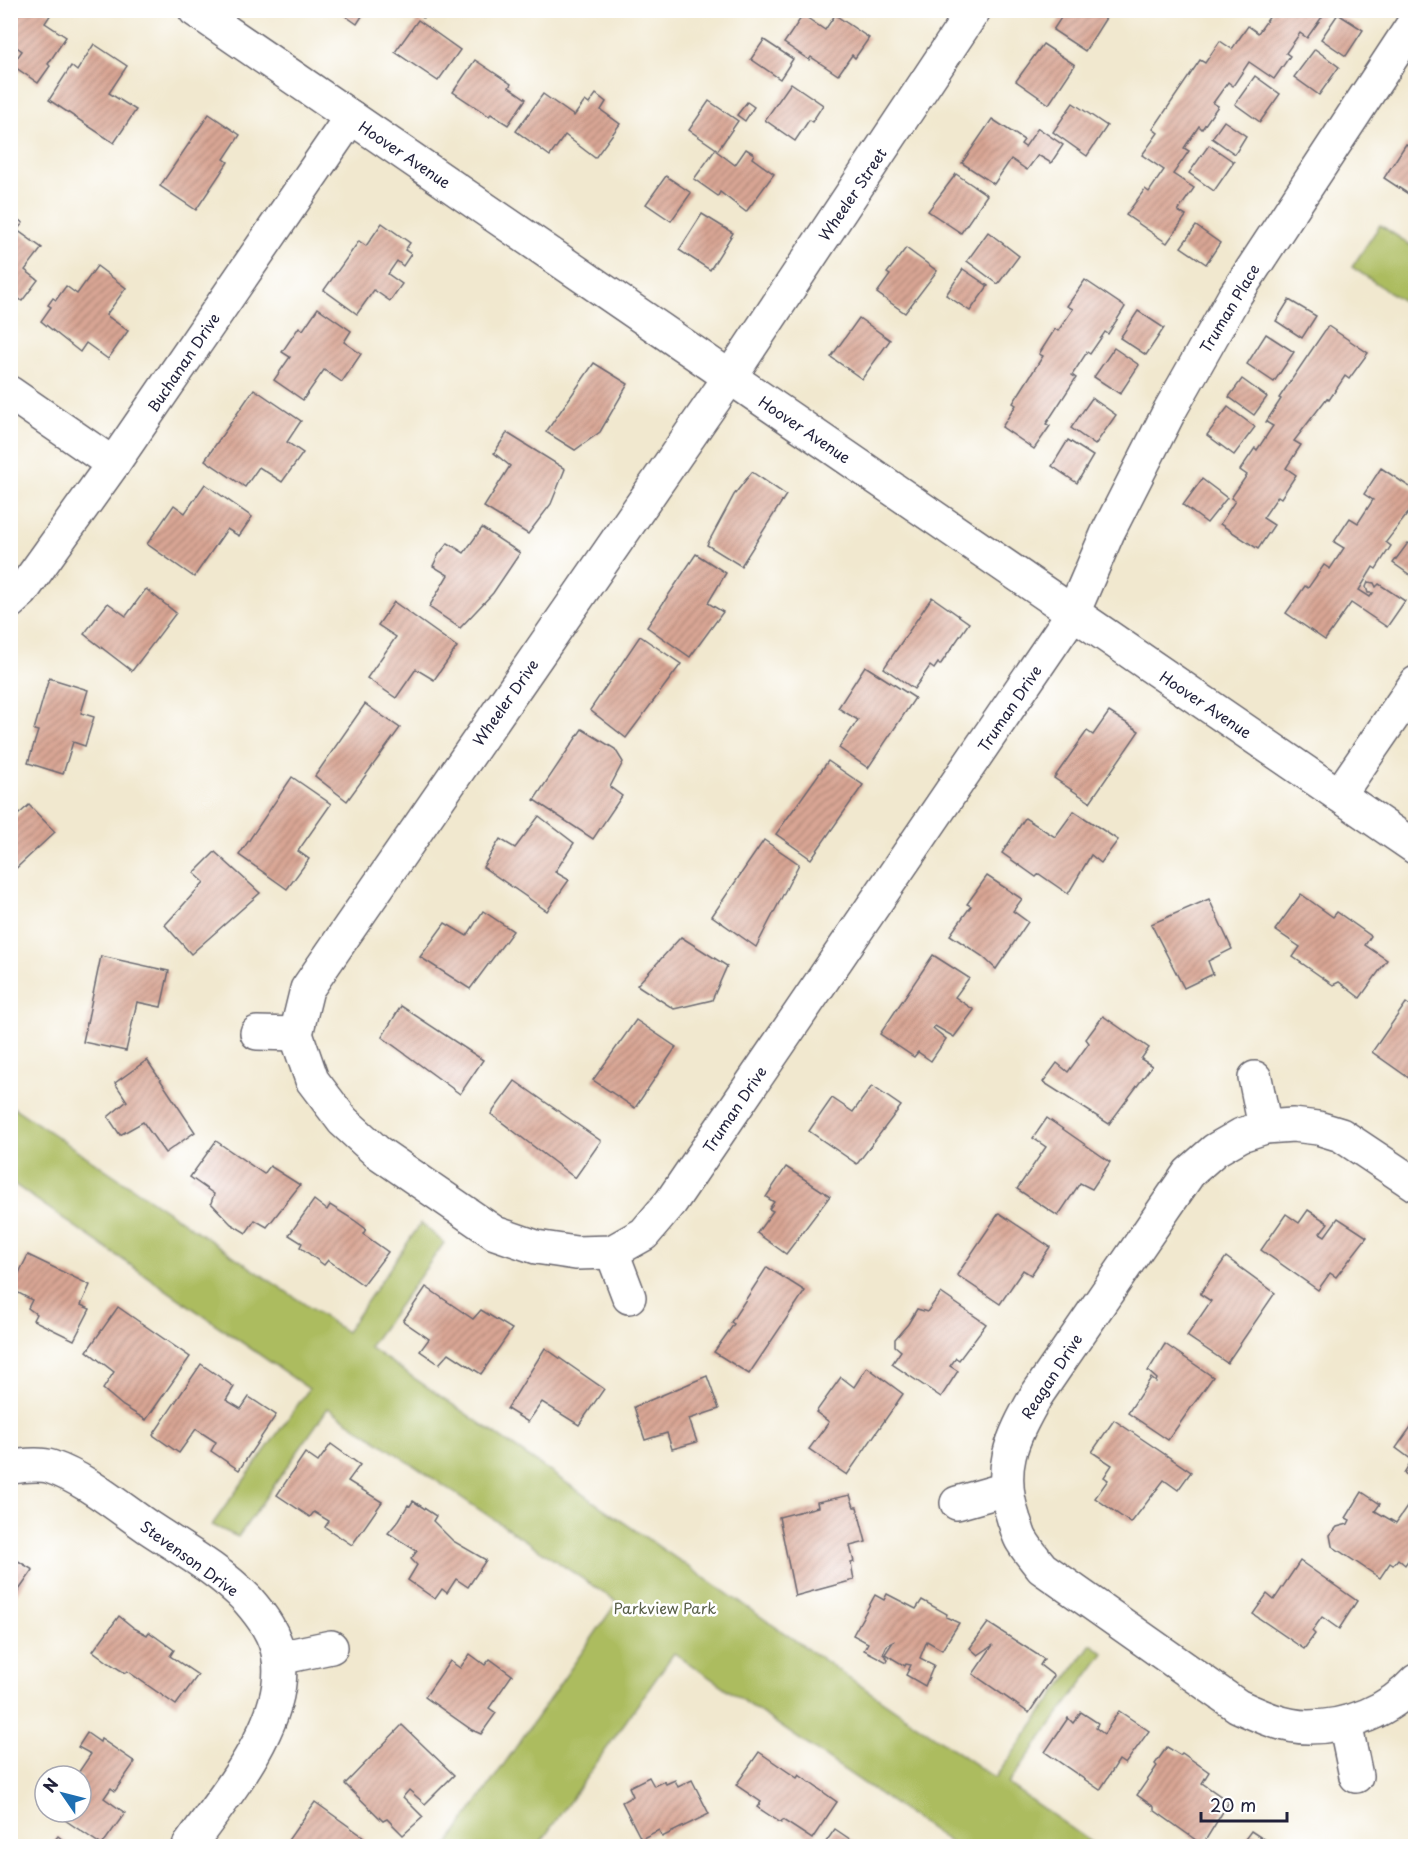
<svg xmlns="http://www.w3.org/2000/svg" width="1426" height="1857" viewBox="0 0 1426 1857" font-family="'Playpen Sans',sans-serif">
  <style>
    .park { fill: #acbc5f; stroke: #676f4d; stroke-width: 1.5 }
    .building { fill: url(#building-hatch) }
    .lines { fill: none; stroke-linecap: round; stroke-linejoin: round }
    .minor-casing { stroke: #6a676f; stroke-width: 36 }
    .minor { stroke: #fff; stroke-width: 33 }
    .labels { text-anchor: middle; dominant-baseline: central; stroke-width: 5; stroke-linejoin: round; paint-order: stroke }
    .street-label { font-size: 15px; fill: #22223b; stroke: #fff }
    .park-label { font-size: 15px; fill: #596049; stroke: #fff }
  </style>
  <defs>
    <pattern id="building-hatch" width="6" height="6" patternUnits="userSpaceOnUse" patternTransform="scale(1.5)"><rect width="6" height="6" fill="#d9a694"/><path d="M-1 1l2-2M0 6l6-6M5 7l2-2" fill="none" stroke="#b0877a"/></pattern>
  </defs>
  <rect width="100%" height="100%" fill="#fff"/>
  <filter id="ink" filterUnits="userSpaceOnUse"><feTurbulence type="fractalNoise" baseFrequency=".0167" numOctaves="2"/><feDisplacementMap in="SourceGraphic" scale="12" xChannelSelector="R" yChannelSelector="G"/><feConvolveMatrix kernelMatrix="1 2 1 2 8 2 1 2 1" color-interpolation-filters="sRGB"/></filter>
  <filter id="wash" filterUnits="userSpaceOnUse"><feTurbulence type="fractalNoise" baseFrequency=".008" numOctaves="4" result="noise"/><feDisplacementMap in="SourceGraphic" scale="24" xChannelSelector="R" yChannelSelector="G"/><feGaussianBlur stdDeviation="1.35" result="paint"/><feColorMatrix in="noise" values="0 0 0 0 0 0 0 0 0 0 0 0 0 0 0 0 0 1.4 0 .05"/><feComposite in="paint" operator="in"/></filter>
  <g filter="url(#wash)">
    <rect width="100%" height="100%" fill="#f1e8cf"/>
    <g class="park">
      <path d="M1380 225 1415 248V309L1352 267Z"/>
      <path d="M10 1105 346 1332 421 1223 444 1243 369 1347 995 1778 1091 1644 1104 1653 1008 1784 1097 1846H955L674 1653 538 1846H447L617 1602 328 1408 238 1537 212 1525 309 1389 11 1182Z"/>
    </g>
    <g id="blocks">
      <g class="building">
        <path d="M10 10H46L51 14 45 23 66 37 48 64 50 66 38 83 12 65 22 51 14 45 10 50Z"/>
        <path d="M337 10H366L357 24Z"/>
        <path d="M413 10H429L423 18Z"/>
        <path d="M1066 10H1111L1085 51 1053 30Z"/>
        <path d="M1270 10H1327L1307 38 1300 33 1286 53 1290 56 1274 79 1249 62 1233 86 1228 82 1213 103 1218 106 1202 129 1199 126 1184 148 1189 151 1173 174 1194 188 1178 211 1186 216 1167 243 1126 215 1145 189 1149 192 1164 170 1142 155 1158 133 1153 129 1200 60 1205 63 1220 41 1232 49 1248 26 1258 33 1273 12Z"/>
        <path d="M1338 14 1363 30 1346 56 1321 39Z"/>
        <path d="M803 15 825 30 835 15 869 38 855 58 852 55 838 75 811 57 809 60 784 43Z"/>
        <path d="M418 20 460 50 438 81 395 52Z"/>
        <path d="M764 40 793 59 780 79 751 59Z"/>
        <path d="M94 44 127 66 109 93 136 110 114 143 49 100 71 66 77 71Z"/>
        <path d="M1043 44 1075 65 1049 104 1016 81Z"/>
        <path d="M1315 49 1339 67 1319 95 1294 77Z"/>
        <path d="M475 60 511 84 509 87 526 99 508 125 491 114 489 116 453 92Z"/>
        <path d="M1255 76 1280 94 1260 122 1235 104Z"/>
        <path d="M791 83 823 105 812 122 809 120 795 141 765 120Z"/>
        <path d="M543 94 574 116 585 101 589 104 596 94 606 102 601 110 620 124 595 158 565 135 550 156 516 131Z"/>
        <path d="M709 101 738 121 718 150 689 130Z"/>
        <path d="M747 102 754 107 745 121 737 115Z"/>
        <path d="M1073 103 1107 126 1087 156 1053 132Z"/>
        <path d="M209 114 240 135 224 159 228 162 196 210 160 186Z"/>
        <path d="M992 119 1024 140 1021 144 1025 147 1038 128 1063 145 1051 163 1038 155 1027 170 1011 159 994 184 962 163Z"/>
        <path d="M1224 121 1246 136 1235 154 1212 138Z"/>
        <path d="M1406 144 1416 150V199L1384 178Z"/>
        <path d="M1209 145 1234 162 1214 191 1189 173Z"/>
        <path d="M746 149 754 154 752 158 774 174 746 212 720 192 718 196 694 179 715 150 735 165Z"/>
        <path d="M956 174 987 195 961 233 928 211Z"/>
        <path d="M666 176 691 193 671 221 646 204Z"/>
        <path d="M10 214 23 223 17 230 42 248 25 270 38 280 22 301 10 292Z"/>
        <path d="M702 214 733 233 710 270 679 250Z"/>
        <path d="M382 223 410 243 405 250 411 254 403 266 397 261 388 274 402 284 390 301 374 290 357 314 324 290 359 241 366 246Z"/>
        <path d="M1196 226 1220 243 1206 264 1181 247Z"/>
        <path d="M988 232 1019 256 998 284 967 261Z"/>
        <path d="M906 248 937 271 905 313 877 293 890 275 887 273Z"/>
        <path d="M97 266 126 288 106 315 128 331 108 359 86 343 80 352 41 321 51 307 48 305 53 298 56 300 66 286 77 294Z"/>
        <path d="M963 269 988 286 970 311 946 295Z"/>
        <path d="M1085 280 1125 307 1108 334 1105 332 1090 354 1087 352 1072 375 1076 378 1046 424 1050 426 1034 449 1002 427 1016 405 1013 403 1043 356 1039 354 1055 329 1058 331 1073 309 1067 306Z"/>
        <path d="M1289 300 1316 316 1302 338 1276 321Z"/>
        <path d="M318 308 351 331 344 342 361 354 342 382 324 370 303 400 274 380 290 357 282 352 299 327 303 330Z"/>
        <path d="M1138 311 1164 328 1146 355 1120 338Z"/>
        <path d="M859 318 890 340 862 379 831 357Z"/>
        <path d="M1328 326 1368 353 1349 379 1345 376 1329 400 1327 398 1294 441 1301 445 1286 468 1296 475 1281 498 1278 496 1263 518 1274 525 1258 549 1220 524 1235 501 1231 498 1247 475 1240 470 1255 448 1257 450 1273 426 1266 422 1281 399 1279 398Z"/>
        <path d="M1266 334 1294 352 1274 382 1247 364Z"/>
        <path d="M1114 348 1139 365 1120 394 1094 377Z"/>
        <path d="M594 363 628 384 600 432 575 450 546 432Z"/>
        <path d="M1242 379 1267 397 1254 415 1229 397Z"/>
        <path d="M254 389 301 421 287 442 303 453 282 482 259 467 245 487 205 460Z"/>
        <path d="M1092 398 1116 415 1095 445 1071 428Z"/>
        <path d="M1228 407 1255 427 1234 455 1207 435Z"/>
        <path d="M507 433 565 469 551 504 528 534 484 507 510 466 494 453Z"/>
        <path d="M1068 440 1093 456 1077 483 1052 466Z"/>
        <path d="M1381 468 1416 491V503L1386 542 1391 546 1376 569 1373 567 1359 590 1370 597 1373 593H1368L1366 587 1368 582 1374 583 1376 587 1379 584 1405 601 1387 627 1351 603 1325 640 1286 613 1305 586 1308 588 1324 565 1330 569 1344 548 1334 542 1350 518 1358 523 1373 500 1364 494Z"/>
        <path d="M752 472 786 495 741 566 707 545 734 495Z"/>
        <path d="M1202 479 1227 498 1207 523 1183 505Z"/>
        <path d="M205 484 252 517 239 536 227 529 194 577 147 544 174 505 185 513Z"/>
        <path d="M482 528 520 553 493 593 460 628 429 607 448 575 433 566 439 554 448 543 464 553Z"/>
        <path d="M1408 543 1416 548V579L1393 563Z"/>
        <path d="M696 554 726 573 708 603 723 612 690 657 647 627Z"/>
        <path d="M146 589 176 613 132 671 84 634 108 603 126 616Z"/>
        <path d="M932 597 969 623 940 665 938 663 934 669 930 666 914 689 884 668Z"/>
        <path d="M394 602 457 647 434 680 416 669 396 698 367 678 396 637 378 625Z"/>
        <path d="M640 636 681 664 626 738 590 710Z"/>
        <path d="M865 666 915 698 868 768 839 748 858 720 838 708Z"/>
        <path d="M49 678 88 690 81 713 94 717 85 746 73 742 63 774 28 763 38 731 34 730Z"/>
        <path d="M365 704 400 728 347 801 315 776Z"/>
        <path d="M1109 712 1139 731 1090 802 1054 778 1087 731 1093 735Z"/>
        <path d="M582 729 615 749 623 762 610 787 622 796 593 839 534 800Z"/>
        <path d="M828 761 863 785 811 859 776 834Z"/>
        <path d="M292 777 331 804 298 851 309 859 287 889 239 855Z"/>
        <path d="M29 805 55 832 10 874V822Z"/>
        <path d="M1074 811 1118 840 1101 863 1091 855 1068 894 1039 874 1036 877 1002 853 1025 818 1055 837Z"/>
        <path d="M539 816 574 843 555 872 569 880 547 911 483 867 500 839 515 848Z"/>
        <path d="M764 840 799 864 756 947 712 916Z"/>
        <path d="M215 852 260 893 191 954 165 925 204 882 194 873Z"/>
        <path d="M987 876 1022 899 1013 911 1028 922 996 969 982 956 950 935 971 906 967 904Z"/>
        <path d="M1301 894 1333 917 1337 912 1371 936 1365 945 1387 960 1360 998 1339 982 1333 985 1293 957 1300 947 1275 930Z"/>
        <path d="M1209 899 1232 949 1208 961 1213 974 1184 988 1151 924Z"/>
        <path d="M483 911 513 931 470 989 420 957 445 923 467 936Z"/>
        <path d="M681 937 727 966 712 1000 674 1009 637 985Z"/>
        <path d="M933 955 969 978 955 997 974 1010 954 1037 935 1026 933 1028 946 1039 931 1061 918 1052 914 1057 880 1034Z"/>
        <path d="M101 956 169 971 161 1007 137 1002 126 1051 83 1042Z"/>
        <path d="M1406 1003 1416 1010V1083L1372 1052Z"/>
        <path d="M401 1006 483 1060 460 1094 382 1037Z"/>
        <path d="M1103 1016 1149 1048 1141 1059 1152 1066 1109 1124 1043 1082 1057 1063 1068 1072 1089 1043 1086 1039Z"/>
        <path d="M636 1020 676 1047 635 1108 593 1080Z"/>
        <path d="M147 1060 195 1132 165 1153 143 1122 120 1135 108 1117 127 1101 115 1083Z"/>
        <path d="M515 1081 601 1141 575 1178 491 1114Z"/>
        <path d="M872 1086 901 1106 857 1164 809 1131 832 1098 853 1112Z"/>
        <path d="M1047 1118 1110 1162 1092 1189 1080 1183 1058 1216 1017 1189 1046 1147 1033 1138Z"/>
        <path d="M216 1141 264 1174 270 1166 300 1185 267 1227 255 1220 246 1233 231 1224 211 1203 214 1194 190 1177Z"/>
        <path d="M786 1167 830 1196 786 1254 757 1233 773 1211 769 1209 774 1202 766 1197Z"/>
        <path d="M314 1200 327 1210 330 1205 354 1220 366 1229 363 1234 388 1252 363 1285 328 1260 324 1265 300 1247 302 1243 289 1235Z"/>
        <path d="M1308 1210 1328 1223 1320 1233 1325 1236 1338 1218 1367 1237 1336 1277 1330 1273 1318 1290 1261 1250 1286 1214 1299 1223Z"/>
        <path d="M999 1213 1050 1247 1031 1275 1023 1270 1000 1304 957 1275Z"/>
        <path d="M28 1255 90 1285 81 1305 90 1309 74 1340 33 1320 36 1314 28 1308 32 1300 11 1289Z"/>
        <path d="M1226 1257 1275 1293 1227 1363 1187 1336 1211 1301 1200 1294Z"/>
        <path d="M767 1267 805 1291 749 1374 714 1352 734 1324 731 1322Z"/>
        <path d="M426 1287 473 1319 481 1310 512 1329 481 1374 449 1353 439 1364 420 1351 429 1339 403 1321Z"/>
        <path d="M941 1293 986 1324 959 1360 956 1358 950 1366 958 1371 941 1397 892 1364 901 1351 895 1346V1339L908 1324 917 1309 927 1312Z"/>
        <path d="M118 1307 190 1357 146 1420 123 1406 103 1389 114 1372 87 1351Z"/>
        <path d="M1165 1344 1213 1377 1168 1440 1128 1413 1151 1378 1156 1382 1157 1379 1148 1371Z"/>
        <path d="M545 1348 604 1389 579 1425 542 1402 528 1422 507 1409Z"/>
        <path d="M201 1364 234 1387 226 1400 241 1409 249 1397 276 1415 239 1470 211 1451 216 1442 196 1429 179 1453 153 1435Z"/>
        <path d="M867 1367 903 1394 847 1475 809 1449 829 1422 816 1412 841 1377 854 1387Z"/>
        <path d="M707 1376 719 1409 689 1419 697 1442 672 1449 667 1433 645 1440 634 1407Z"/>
        <path d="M1114 1420 1191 1472 1178 1490 1164 1480 1131 1523 1095 1498 1108 1480 1104 1477 1112 1465 1092 1452Z"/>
        <path d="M1413 1424 1416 1426V1481L1404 1473 1412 1460 1396 1448Z"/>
        <path d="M331 1444 360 1465 348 1481 382 1502 352 1545 325 1527 329 1521 314 1512 310 1517 277 1495 305 1453 318 1462Z"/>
        <path d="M1362 1492 1380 1504 1375 1511 1396 1523 1407 1507 1416 1513V1549L1405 1565 1398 1559 1393 1565 1390 1563 1380 1578 1332 1546 1330 1535 1337 1527 1348 1524 1350 1520 1346 1518Z"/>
        <path d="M850 1495 854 1507H857L866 1542 850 1546 854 1562 851 1563 854 1580 795 1596 779 1517 818 1507 817 1502Z"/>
        <path d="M413 1501 436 1516 433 1521 453 1541 486 1560 468 1587 456 1579 447 1593 442 1589 435 1599 408 1580 417 1565 411 1559 417 1551 388 1533 399 1520 408 1505 410 1506Z"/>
        <path d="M10 1556 33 1570 10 1603Z"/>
        <path d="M1300 1561 1357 1601 1339 1629 1322 1617 1312 1631 1315 1634 1304 1649 1253 1614 1267 1594 1274 1600Z"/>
        <path d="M887 1594 916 1609 922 1600 947 1614 946 1617 959 1623 942 1650 927 1641 920 1658 934 1665 925 1686 906 1675 911 1665 906 1664 905 1666 885 1654 893 1642 887 1645 883 1654 888 1659 887 1662 864 1650 868 1643 853 1635 875 1595 884 1600Z"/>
        <path d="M119 1616 134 1628 147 1635 149 1632 174 1650 170 1656 198 1675 176 1705 127 1671 125 1673 109 1663 93 1651Z"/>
        <path d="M988 1623 1044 1659 1040 1665 1054 1676 1029 1713 973 1674 993 1645 978 1655 970 1648Z"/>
        <path d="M470 1654 485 1665 490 1659 512 1675 489 1708 496 1713 481 1734 472 1730 425 1697 450 1661 460 1668Z"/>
        <path d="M1119 1711 1149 1731 1125 1764 1119 1760 1100 1790 1045 1752 1068 1718 1073 1723 1081 1712 1098 1723 1096 1728 1104 1734Z"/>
        <path d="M402 1725 454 1775 425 1804 409 1790 403 1797 423 1817 403 1835 387 1819 383 1821 345 1784Z"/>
        <path d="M87 1733 100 1742 101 1739 135 1762 115 1791 111 1788 104 1798 125 1813 102 1845 53 1812H81V1776H76L91 1754 78 1747Z"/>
        <path d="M1167 1747 1180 1755 1182 1753 1209 1772 1202 1783 1229 1802 1205 1841 1200 1843 1154 1810V1807L1137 1795 1157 1766 1155 1764Z"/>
        <path d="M759 1752 797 1778 799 1775 837 1802 812 1839 783 1820 781 1823 757 1807 761 1802 736 1785Z"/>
        <path d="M649 1777 654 1786 664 1781 666 1784 675 1780 678 1787 692 1780 709 1814 662 1837 659 1830 641 1839 622 1802 633 1796 629 1787Z"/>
        <path d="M315 1802 365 1838 360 1846H284Z"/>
        <path d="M835 1829 860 1846H823Z"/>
        <path d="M1251 1831 1274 1846H1240Z"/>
        <path d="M58 1836 70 1846H50Z"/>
      </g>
    </g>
  </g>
  <g filter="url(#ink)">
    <use href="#blocks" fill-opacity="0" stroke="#6a676f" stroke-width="1.5"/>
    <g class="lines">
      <g class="minor-casing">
        <g id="minor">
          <path d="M195 10 1416 848"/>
          <path d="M10 393 113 464"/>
          <path d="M10 602 22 591 113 464 351 117"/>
          <path d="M1339 795 1416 683"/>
          <path d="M257 1033 296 1034"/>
          <path d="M296 1034 312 1080 343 1121 376 1151 495 1233 536 1247 576 1253 612 1252 644 1234 671 1202 1073 613 1108 532 1170 410 1234 297 1416 20"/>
          <path d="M296 1034 307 989 730 377 974 10"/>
          <path d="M1255 1078 1265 1127"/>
          <path d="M1416 1185 1341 1135 1318 1128 1293 1125 1265 1127 1241 1135 1215 1150 1189 1173 1036 1396C1011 1440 997 1469 1014 1520 1017 1527 1018 1535 1022 1541 1028 1551 1035 1559 1042 1568L1238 1706C1260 1716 1284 1727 1308 1727 1349 1727 1389 1711 1416 1681"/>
          <path d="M612 1252 629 1297"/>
          <path d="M10 1467C23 1466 39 1463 51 1467 86 1479 117 1506 148 1527 181 1549 219 1570 247 1599 262 1616 276 1635 279 1658 288 1723 224 1796 189 1846"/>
          <path d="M957 1503 1006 1489"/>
          <path d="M279 1658 331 1647"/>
          <path d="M1345 1723 1356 1776"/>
        </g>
      </g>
      <use href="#minor" class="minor"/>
    </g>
  </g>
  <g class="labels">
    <g class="street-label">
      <text transform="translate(405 154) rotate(34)">Hoover Avenue</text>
      <text transform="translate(852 194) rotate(-56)">Wheeler Street</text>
      <text transform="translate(1229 308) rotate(-59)">Truman Place</text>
      <text transform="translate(183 362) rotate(-56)">Buchanan Drive</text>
      <text transform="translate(805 429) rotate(34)">Hoover Avenue</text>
      <text transform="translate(505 702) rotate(-55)">Wheeler Drive</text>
      <text transform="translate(1206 704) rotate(34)">Hoover Avenue</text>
      <text transform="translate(1009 708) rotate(-56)">Truman Drive</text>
      <text transform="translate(734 1109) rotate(-56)">Truman Drive</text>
      <text transform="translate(1051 1376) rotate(-57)">Reagan Drive</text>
      <text transform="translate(190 1558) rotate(36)">Stevenson Drive</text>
    </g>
    <g class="park-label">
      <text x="665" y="1607">Parkview Park</text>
    </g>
  </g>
  <rect width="1426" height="1857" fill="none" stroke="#fff" stroke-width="36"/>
  <g transform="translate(63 1794) rotate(305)"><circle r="28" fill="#ffffff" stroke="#a7a7b1" stroke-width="1.5"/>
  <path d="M0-4.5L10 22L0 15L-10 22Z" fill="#1f6fb2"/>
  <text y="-9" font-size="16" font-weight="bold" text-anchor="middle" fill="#22223b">N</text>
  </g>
  <path d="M1201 1812v9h86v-9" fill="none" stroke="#22223b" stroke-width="3"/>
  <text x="1210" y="1812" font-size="18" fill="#22223b" stroke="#ffffff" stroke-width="4.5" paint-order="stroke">20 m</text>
</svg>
